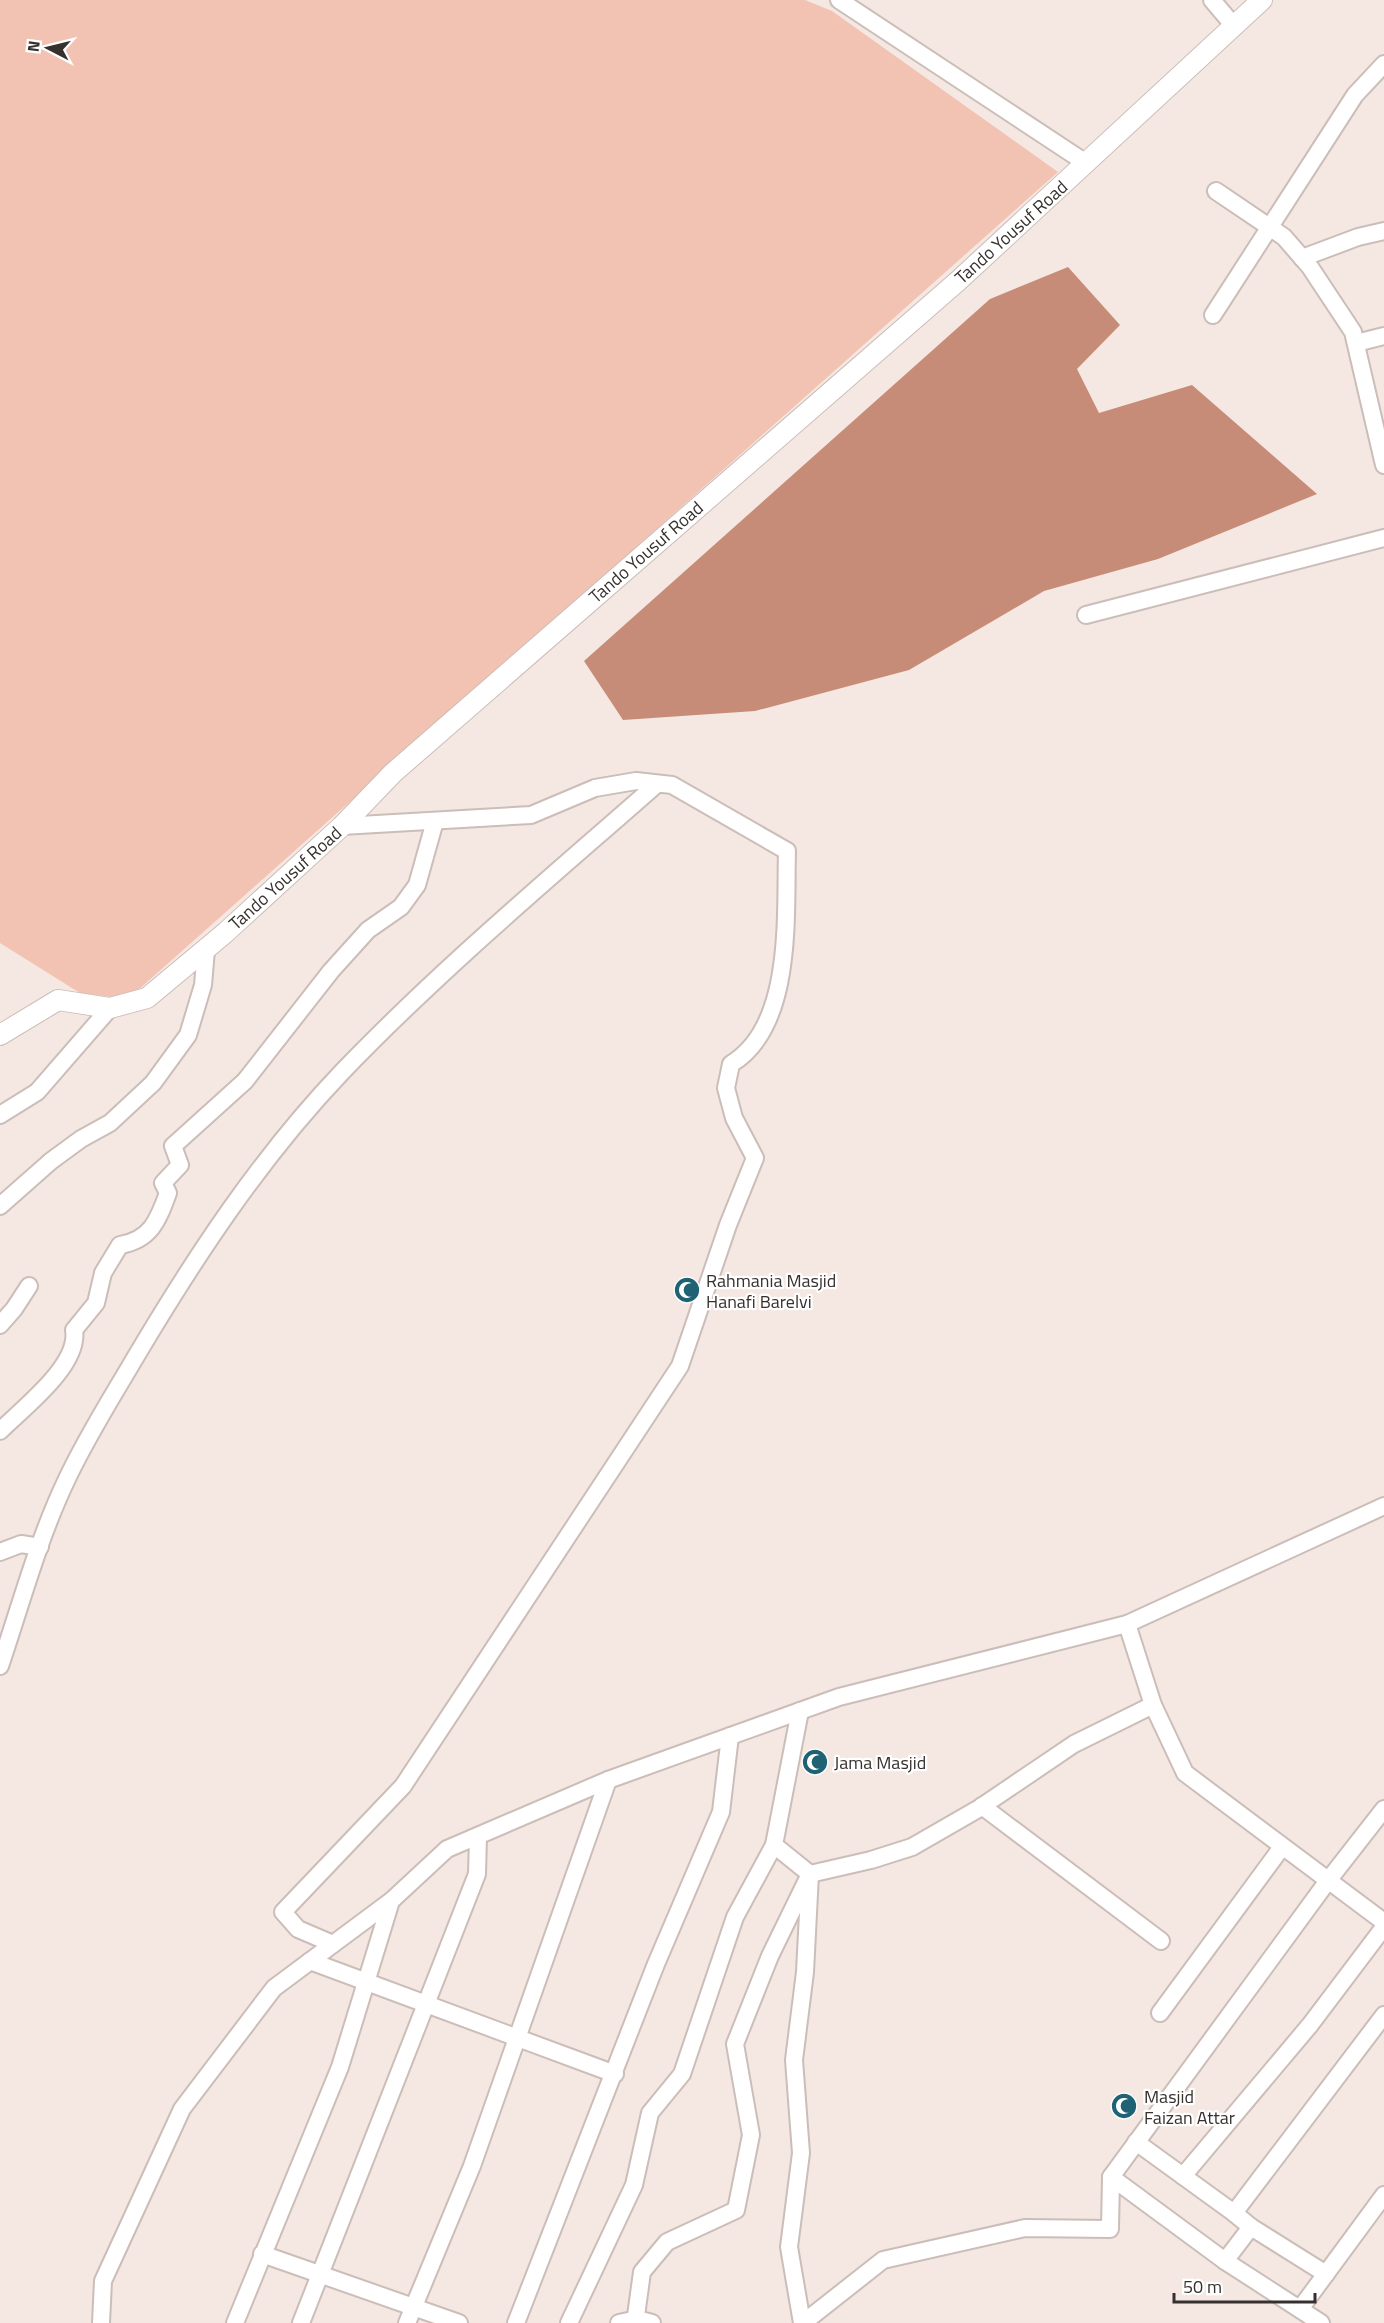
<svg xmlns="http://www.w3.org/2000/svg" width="1384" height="2323" viewBox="0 0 1384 2323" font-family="'Titillium Web',sans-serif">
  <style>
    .green { fill: #f2c3b3 }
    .water { fill: #c78c77 }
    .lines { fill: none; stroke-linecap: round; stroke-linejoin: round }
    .minor-casing { stroke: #cbbdb8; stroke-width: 20 }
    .tertiary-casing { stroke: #cbbdb8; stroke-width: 22 }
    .minor { stroke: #fff; stroke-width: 16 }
    .tertiary { stroke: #fff; stroke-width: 20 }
    .labels { text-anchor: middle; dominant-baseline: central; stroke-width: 4.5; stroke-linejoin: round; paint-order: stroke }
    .street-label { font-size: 18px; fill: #36312f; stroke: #fff }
    .poi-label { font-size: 18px; fill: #36312f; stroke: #fff; text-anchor: start }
  </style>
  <rect width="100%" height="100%" fill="#f5e7e2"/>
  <path class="green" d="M0 0H805L832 11 1058 172 128 999 80 993 0 943Z"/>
  <path class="water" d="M1068 267 1120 325 1077 369 1099 413 1192 385 1317 494 1158 559 1044 591 909 670 755 711 623 720 584 661 990 299Z"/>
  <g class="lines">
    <g class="minor-casing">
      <g id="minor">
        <path d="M839 0 1086 163"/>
        <path d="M1212 0 1234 26"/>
        <path d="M1216 191 1284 237 1310 267 1353 332 1384 465"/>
        <path d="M1302 258 1358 237 1384 231"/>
        <path d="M1213 315 1355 95 1384 64"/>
        <path d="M1356 343 1384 336"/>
        <path d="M1086 615 1384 538"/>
        <path d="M0 1115 37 1092 110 1008"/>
        <path d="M0 1206 51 1161 81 1139 110 1123 153 1083 188 1035 203 985 206 950"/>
        <path d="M0 1325 14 1309 29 1286"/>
        <path d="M0 1431C23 1408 80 1365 74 1330L96 1303 103 1273 120 1245C151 1240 158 1220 168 1193L163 1183 180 1165 173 1146 245 1081 331 971 368 930 401 907 417 885 435 821"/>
        <path d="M0 1552 21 1544 40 1547"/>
        <path d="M1127 1624 1153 1705 1185 1773 1384 1922"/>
        <path d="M0 1666C21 1604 38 1540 66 1481 86 1438 111 1399 135 1358 195 1257 260 1158 342 1072 441 969 550 878 657 784"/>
        <path d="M800 1711 774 1845 810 1874 805 1972 794 2060 801 2153 789 2247 802 2323"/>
        <path d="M982 1806 1161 1941"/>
        <path d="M333 1944 298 1929 283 1912 403 1786 680 1366 728 1225 755 1158 734 1118 726 1088 731 1064C794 1026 785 915 787 851L672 785 636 781 595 788 531 815 342 826"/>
        <path d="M310 1961 615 2074"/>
        <path d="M1160 2013 1282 1847"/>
        <path d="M1136 2142 1234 2213"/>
        <path d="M1183 2176 1310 2025 1384 1927"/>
        <path d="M1111 2177 1225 2261 1321 2323"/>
        <path d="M1251 2227 1326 2274"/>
        <path d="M262 2254 459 2323"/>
        <path d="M1225 2261 1251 2227 1234 2213 1384 2015"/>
        <path d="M1300 2309 1384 2195"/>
        <path d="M101 2323 103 2281 182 2109 274 1988 391 1901"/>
        <path d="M235 2323 340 2067 391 1901 447 1849 608 1780 839 1697 1127 1624 1384 1506"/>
        <path d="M301 2323 477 1874 478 1836"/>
        <path d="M407 2323 472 2166 608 1780"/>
        <path d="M516 2323 656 1964 721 1812 730 1736"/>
        <path d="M569 2323 634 2185 650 2113 682 2074 735 1917 774 1845"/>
        <path d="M619 2323 637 2319 652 2323"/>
        <path d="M635 2323 642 2272 667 2242 736 2210 751 2135 735 2044 770 1956 810 1874 871 1860 912 1847 978 1809 1074 1744 1153 1705"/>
        <path d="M803 2323 883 2260 1025 2228 1110 2229 1111 2177 1327 1882 1384 1809"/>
      </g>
    </g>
    <g class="tertiary-casing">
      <path id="tertiary" d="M0 1035 58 1000 110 1008 147 998 225 933 342 826 393 773 958 281 1262 0"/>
    </g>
    <use href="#minor" class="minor"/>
    <use href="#tertiary" class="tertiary"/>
  </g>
  <defs>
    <g id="mosque-disc" transform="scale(1.35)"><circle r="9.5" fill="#1e6274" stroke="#fff"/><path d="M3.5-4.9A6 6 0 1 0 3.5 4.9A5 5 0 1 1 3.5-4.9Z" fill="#fff"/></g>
  </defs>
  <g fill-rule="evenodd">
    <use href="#mosque-disc" x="687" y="1290"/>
    <use href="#mosque-disc" x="815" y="1762"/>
    <use href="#mosque-disc" x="1124" y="2106"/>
  </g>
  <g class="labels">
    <g class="street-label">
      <text transform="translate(1011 232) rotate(-42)">Tando Yousuf Road</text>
      <text transform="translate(646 552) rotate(-41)">Tando Yousuf Road</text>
      <text transform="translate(285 878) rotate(-42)">Tando Yousuf Road</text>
    </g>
    <g class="poi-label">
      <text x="706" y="1280">Rahmania Masjid<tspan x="706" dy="21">Hanafi Barelvi</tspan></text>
      <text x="834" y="1762">Jama Masjid</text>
      <text x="1144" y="2096">Masjid<tspan x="1144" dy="21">Faizan Attar</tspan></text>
    </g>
  </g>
  <g transform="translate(48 48) rotate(277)" stroke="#ffffff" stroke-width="4.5" paint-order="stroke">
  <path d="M0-4.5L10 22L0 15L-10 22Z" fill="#36312f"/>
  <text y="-9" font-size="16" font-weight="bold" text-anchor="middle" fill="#36312f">N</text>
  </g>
  <path d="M1174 2293v9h141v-9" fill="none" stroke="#36312f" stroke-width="3"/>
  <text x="1183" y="2293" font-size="18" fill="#36312f" stroke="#ffffff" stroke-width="4.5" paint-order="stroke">50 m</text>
</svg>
